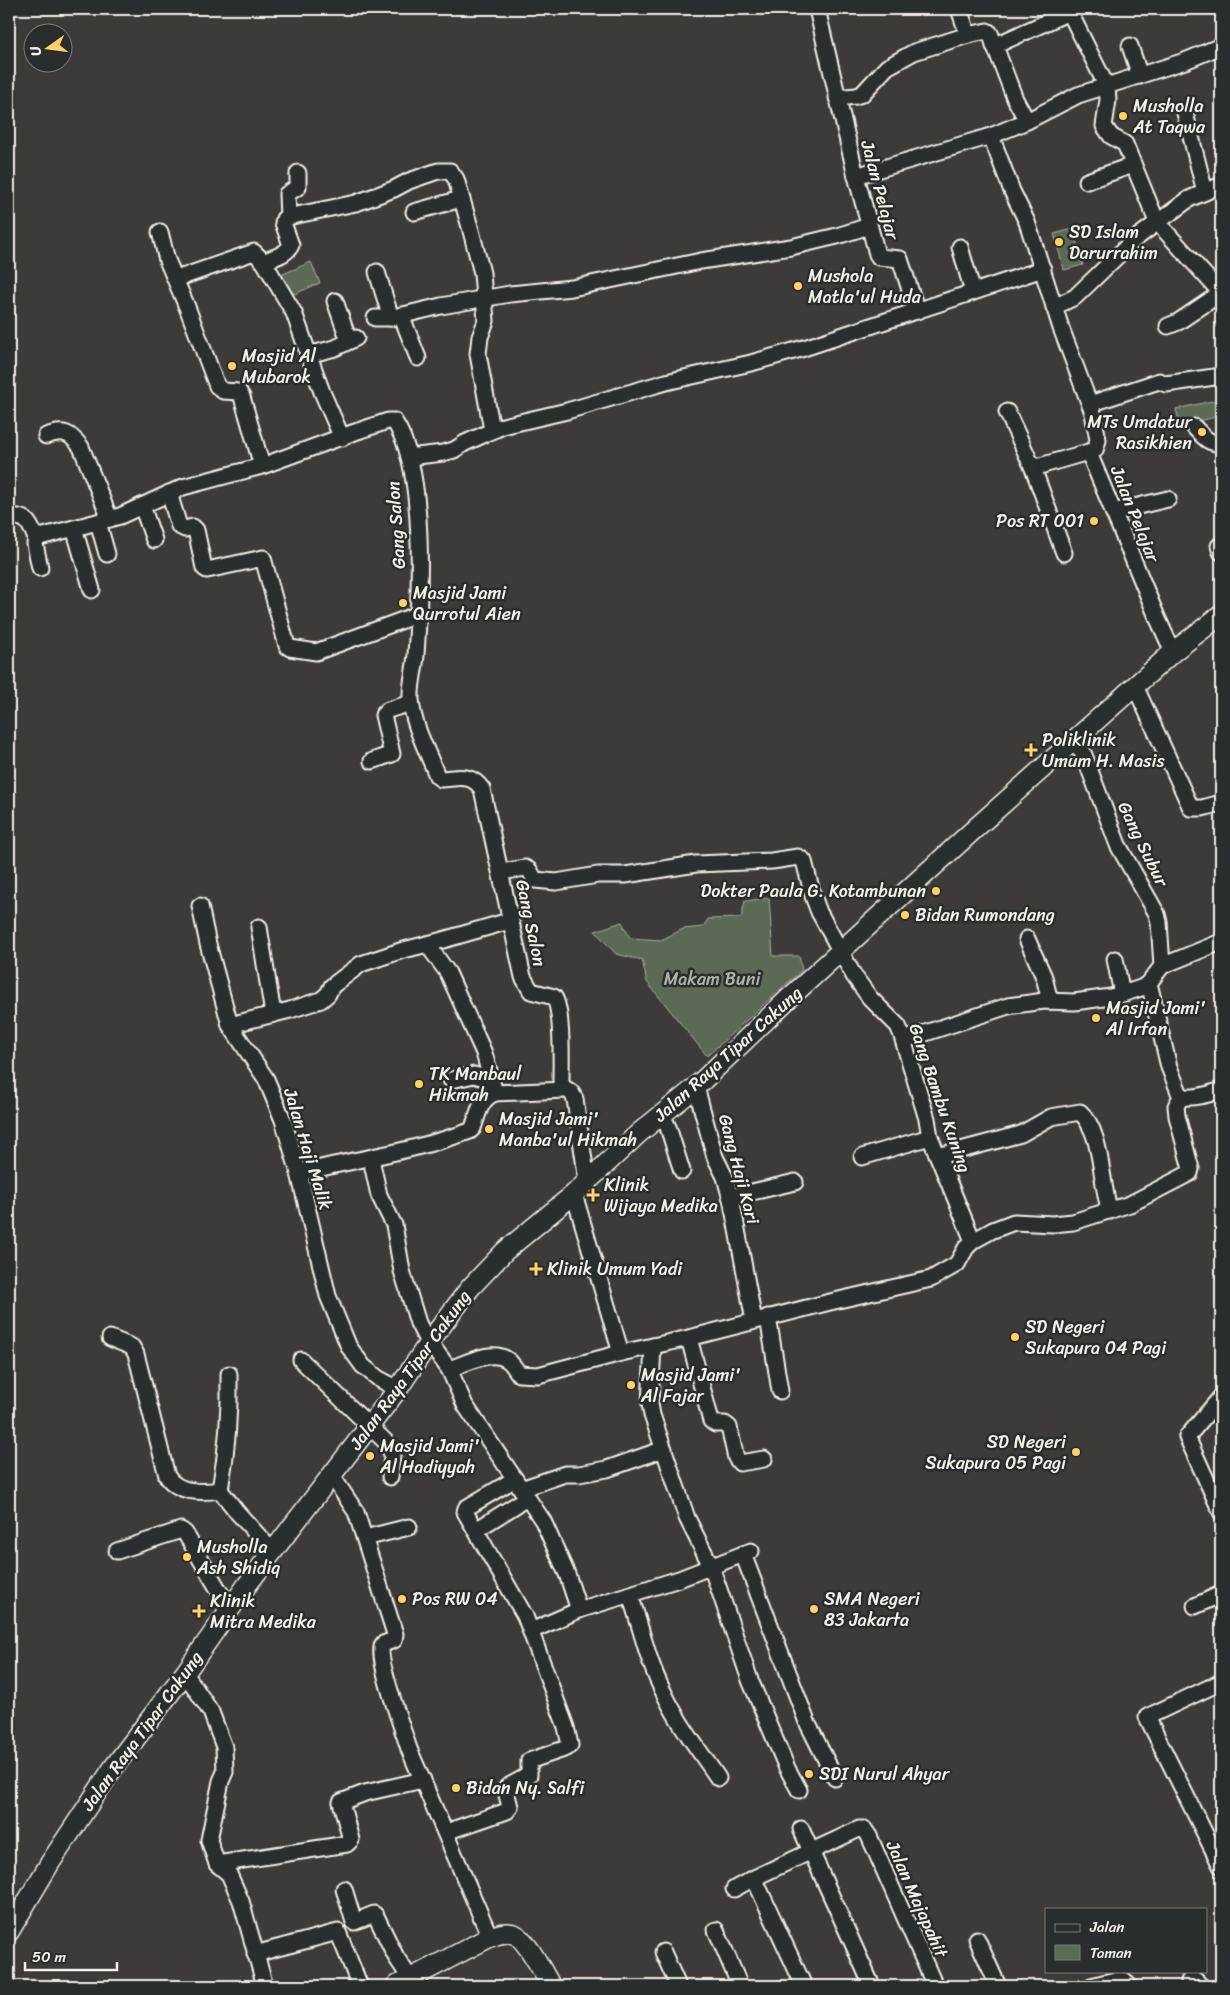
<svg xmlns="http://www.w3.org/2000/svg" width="1230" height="1995" viewBox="0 0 1230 1995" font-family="Sriracha,sans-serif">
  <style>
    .green { fill: #5b6b54; stroke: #a8ae9e }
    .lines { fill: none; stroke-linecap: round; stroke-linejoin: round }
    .minor-casing { stroke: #f4f1e8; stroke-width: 19 }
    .tertiary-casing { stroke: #f4f1e8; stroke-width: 22 }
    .minor { stroke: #2a2d2e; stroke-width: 15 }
    .tertiary { stroke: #2a2d2e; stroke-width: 19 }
    .poi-dot { fill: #ffd166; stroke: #2a2d2e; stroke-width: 2 }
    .labels { text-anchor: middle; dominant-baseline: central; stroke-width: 5; stroke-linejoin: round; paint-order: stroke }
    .poi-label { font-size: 18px; fill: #f4f1e8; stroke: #2a2d2e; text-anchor: start }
    .street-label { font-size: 18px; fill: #f4f1e8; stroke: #2a2d2e }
    .park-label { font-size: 18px; fill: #afb5a5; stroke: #2a2d2e }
  </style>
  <rect width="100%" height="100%" fill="#3d3a3a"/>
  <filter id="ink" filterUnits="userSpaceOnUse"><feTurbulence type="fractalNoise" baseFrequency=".02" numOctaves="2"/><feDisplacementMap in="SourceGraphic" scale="10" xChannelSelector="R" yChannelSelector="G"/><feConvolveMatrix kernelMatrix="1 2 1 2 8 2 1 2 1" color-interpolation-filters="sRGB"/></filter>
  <g filter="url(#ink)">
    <g class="green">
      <path d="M1073 229 1083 265 1064 270 1054 234Z"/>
      <path d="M311 262 320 283 285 298 276 277Z"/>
      <path d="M1221 399V416L1180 425 1176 409Z"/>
      <path d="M769 898 773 956H799L802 970 707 1056 647 982 642 960 616 954 595 931 622 922 630 938 661 940 683 929 703 927 708 919 741 918 745 901Z"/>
    </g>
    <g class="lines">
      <g class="minor-casing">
        <g id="minor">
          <path d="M817 9 856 176 877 254 879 257 900 259 917 311"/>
          <path d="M959 9 968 35 987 31 990 33 1015 99 1027 121"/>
          <path d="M1068 9 1107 87 1108 100 1104 126 1111 136 1125 144 1157 222 1221 293"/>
          <path d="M994 46 1069 12"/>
          <path d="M1130 46 1140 76"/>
          <path d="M837 98 856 96 862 94 887 67 914 52 968 35"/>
          <path d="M1185 113 1205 192"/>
          <path d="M991 136 1012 191 1027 222 1061 328 1093 413 1098 440 1095 450 1033 468 1064 553"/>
          <path d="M856 176 991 136 1027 121 1078 95 1185 61 1221 46"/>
          <path d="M1087 181 1133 165"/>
          <path d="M414 212 461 199"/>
          <path d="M288 217 287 194 298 187V173"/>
          <path d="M160 232 167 260 187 307 217 386 223 391 239 392 242 397 262 466"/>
          <path d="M960 247 973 292"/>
          <path d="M377 272 391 318"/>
          <path d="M176 279 254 252 264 262"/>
          <path d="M335 301 349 341"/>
          <path d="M1054 307 1075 297 1135 239 1189 199 1221 185"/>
          <path d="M401 315 418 358"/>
          <path d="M375 318H391L441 306 510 294 572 288 701 261 791 247 837 236 869 226"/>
          <path d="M1168 326 1178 322 1221 293"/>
          <path d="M308 355 335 348 356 338"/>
          <path d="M1090 404 1159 381 1166 384 1221 376"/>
          <path d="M1007 412 1033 468"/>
          <path d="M1194 427C1203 436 1208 444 1221 443"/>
          <path d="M46 436C64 429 70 433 81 447L110 519"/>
          <path d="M342 438 322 392 294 313 264 262C273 257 287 255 291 245L283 223 284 219 292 216 356 203 394 189 409 181 438 171H450L456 179 470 227 482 273 486 321 480 337 478 354 492 430"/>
          <path d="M1089 453 1157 617 1173 652"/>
          <path d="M409 457 443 453 454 450 465 443 503 426 567 411 666 382 751 363 804 348 1043 269"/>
          <path d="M169 493 179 526 185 529 193 527 196 530 204 568 207 570 263 558 287 646 290 648 316 652 419 614"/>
          <path d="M142 506 154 540"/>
          <path d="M1113 512 1168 499"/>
          <path d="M9 517C27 515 29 523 36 538L120 516 183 487 262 466 355 432 388 421H394C427 469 420 596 416 655 415 669 410 685 411 700 413 726 428 752 437 776L441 779C459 778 471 773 482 789L523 977 531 991 554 997C563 1011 561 1063 561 1082L563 1087 571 1092 575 1099 587 1181"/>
          <path d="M98 522 107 554"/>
          <path d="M74 528 92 590"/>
          <path d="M36 538 35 544 40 568"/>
          <path d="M1219 546 1221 552"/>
          <path d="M1135 686 1191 808H1202L1221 803"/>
          <path d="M1074 742 1084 755 1118 845 1157 914 1159 922 1162 966"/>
          <path d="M372 761 392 754 383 715 388 710 411 703"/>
          <path d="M501 872 525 868 530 871 535 880 556 882 598 875H625L696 864 772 861 798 857 804 861 813 896 819 912 854 976 870 998 898 1026 901 1033 927 1119 930 1137 973 1241"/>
          <path d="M200 906 208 944 230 1025 266 1079 283 1120 299 1173 328 1296 349 1347 363 1366 379 1379 398 1389"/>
          <path d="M259 927 273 1014"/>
          <path d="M1027 939 1044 977 1050 1001"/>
          <path d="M427 944 448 973 484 1053 495 1093"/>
          <path d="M1115 959 1122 994"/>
          <path d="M230 1025 290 1010 321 1000 328 994 332 986 361 964 400 951 443 940 509 921"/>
          <path d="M904 1040 1008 1006 1044 1001 1074 1002 1111 997 1122 994 1141 988 1149 983 1162 966 1221 942"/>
          <path d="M451 1080 474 1075 492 1080"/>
          <path d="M696 1087 715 1157 725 1177 732 1203 754 1321"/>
          <path d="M1181 1097C1196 1098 1207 1095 1221 1090"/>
          <path d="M662 1115 668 1127 682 1171"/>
          <path d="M938 1156 1021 1134 1051 1117 1080 1112C1103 1132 1100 1183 1110 1211"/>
          <path d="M862 1157 930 1137"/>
          <path d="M371 1159 379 1195 394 1225 402 1271 418 1323 424 1335 449 1369 465 1405 543 1521 567 1574 579 1610 679 1579 751 1551"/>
          <path d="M299 1173C356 1159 415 1151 470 1131L473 1128C478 1114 480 1099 495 1093L565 1090"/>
          <path d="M574 1194 621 1353"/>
          <path d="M731 1197 795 1182"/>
          <path d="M768 1317 780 1391"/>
          <path d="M110 1338 132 1347 136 1354 167 1476C177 1493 202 1493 220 1490"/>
          <path d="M689 1338 711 1421 715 1424H725L729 1427 736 1458 740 1463 764 1459"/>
          <path d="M653 1346 650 1404 652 1415 687 1518 711 1566 750 1680 787 1768 799 1790"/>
          <path d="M301 1360 389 1445 392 1455 390 1477"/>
          <path d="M449 1369C465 1364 491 1349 506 1359 512 1362 515 1369 519 1374L538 1375 621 1353 689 1338 830 1302 931 1279 957 1264 966 1248 973 1241 993 1230 1014 1222 1053 1224 1073 1222 1130 1204 1190 1173 1191 1169 1177 1116 1176 1106 1181 1097 1169 1067 1149 983"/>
          <path d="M1221 1397 1187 1437 1221 1512"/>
          <path d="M332 1476 356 1512 395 1634 394 1640 383 1644C375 1656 404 1732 409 1749L490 1937"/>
          <path d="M521 1489 565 1474H579L607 1469 664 1449"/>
          <path d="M220 1490C227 1451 230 1414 229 1374"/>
          <path d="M220 1490 237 1512 273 1552"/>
          <path d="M476 1530 527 1498"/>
          <path d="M365 1538 409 1527"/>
          <path d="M117 1551 181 1530 185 1533 230 1609"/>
          <path d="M743 1554 807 1722 835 1778"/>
          <path d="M630 1595C641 1627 648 1663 664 1693 678 1723 699 1750 718 1778"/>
          <path d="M1195 1606 1221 1594"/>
          <path d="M531 1631 579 1610"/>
          <path d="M185 1673 211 1712 224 1747 225 1772 221 1781 209 1840 217 1864 229 1874 241 1901 265 1986"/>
          <path d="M1221 1682 1147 1717 1221 1866"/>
          <path d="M801 1829 872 1986"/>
          <path d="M446 1832 507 1811 510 1807 506 1791 507 1787 529 1775V1761L567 1748 570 1745 566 1727 525 1616 465 1512 466 1508 515 1479"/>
          <path d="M217 1864 347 1844 351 1840 341 1802 365 1793 423 1780"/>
          <path d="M754 1878 804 1986"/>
          <path d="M344 1889 354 1922 374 1914 376 1916 396 1957 410 1978"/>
          <path d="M734 1889 754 1878 859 1829H864L869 1836 935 1986"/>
          <path d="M716 1930 740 1986"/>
          <path d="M977 1939 998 1986"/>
          <path d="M663 1952 678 1986"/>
          <path d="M255 1954 338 1932 360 1986"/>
          <path d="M1189 1981 1195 1980 1201 1986"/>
          <path d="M1091 1986 1115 1980H1124L1129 1986"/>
        </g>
      </g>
      <g class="tertiary-casing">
        <g id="tertiary">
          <path d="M9 1932 50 1863 113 1768 185 1673 247 1585 398 1389 430 1341 470 1288 505 1251 574 1194 639 1133 696 1087 787 1000 979 825 1173 652 1221 615"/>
          <path d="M396 1986 490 1937C497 1935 506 1931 514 1934 527 1939 543 1973 551 1986"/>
        </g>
      </g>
      <use href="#minor" class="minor"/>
      <use href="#tertiary" class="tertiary"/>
    </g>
  </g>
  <g class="poi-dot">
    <circle cx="1123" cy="116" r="5"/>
    <circle cx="1059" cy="242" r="5"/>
    <circle cx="798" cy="286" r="5"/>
    <circle cx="232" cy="366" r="5"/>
    <circle cx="1202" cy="432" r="5"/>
    <circle cx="1094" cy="521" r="5"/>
    <circle cx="403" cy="603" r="5"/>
    <path d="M1028.5 742.5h5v5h5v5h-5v5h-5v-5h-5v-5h5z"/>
    <circle cx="936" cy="891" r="5"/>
    <circle cx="905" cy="915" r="5"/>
    <circle cx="1096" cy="1018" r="5"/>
    <circle cx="419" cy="1084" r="5"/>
    <circle cx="489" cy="1129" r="5"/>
    <path d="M590.5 1187.5h5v5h5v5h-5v5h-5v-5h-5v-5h5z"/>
    <path d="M533.5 1261.5h5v5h5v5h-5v5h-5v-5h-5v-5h5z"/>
    <circle cx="1015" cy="1337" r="5"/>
    <circle cx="631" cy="1385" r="5"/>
    <circle cx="1076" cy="1452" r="5"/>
    <circle cx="370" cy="1456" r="5"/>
    <circle cx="187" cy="1557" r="5"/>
    <circle cx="402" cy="1599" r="5"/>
    <circle cx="814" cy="1609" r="5"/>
    <path d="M196.5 1603.5h5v5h5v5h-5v5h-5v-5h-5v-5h5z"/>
    <circle cx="809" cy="1774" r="5"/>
    <circle cx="456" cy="1788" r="5"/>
  </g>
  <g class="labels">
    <g class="poi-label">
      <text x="1133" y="106">Musholla<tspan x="1133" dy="21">At Taqwa</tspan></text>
      <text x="1069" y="232">SD Islam<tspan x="1069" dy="21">Darurrahim</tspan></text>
      <text x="808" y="276">Mushola<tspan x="808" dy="21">Matla'ul Huda</tspan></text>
      <text x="242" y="356">Masjid Al<tspan x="242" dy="21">Mubarok</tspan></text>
      <text x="1192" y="422" text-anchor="end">MTs Umdatur<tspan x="1192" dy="21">Rasikhien</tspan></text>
      <text x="1084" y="521" text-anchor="end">Pos RT 001</text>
      <text x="413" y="593">Masjid Jami<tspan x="413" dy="21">Qurrotul Aien</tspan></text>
      <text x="1042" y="740">Poliklinik<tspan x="1042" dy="21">Umum H. Masis</tspan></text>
      <text x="926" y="891" text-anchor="end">Dokter Paula G. Kotambunan</text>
      <text x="915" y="915">Bidan Rumondang</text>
      <text x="1106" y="1008">Masjid Jami'<tspan x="1106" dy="21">Al Irfan</tspan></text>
      <text x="429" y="1074">TK Manbaul<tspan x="429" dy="21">Hikmah</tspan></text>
      <text x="499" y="1119">Masjid Jami'<tspan x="499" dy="21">Manba'ul Hikmah</tspan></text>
      <text x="604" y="1185">Klinik<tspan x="604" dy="21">Wijaya Medika</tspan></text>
      <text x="547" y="1269">Klinik Umum Yadi</text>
      <text x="1025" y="1327">SD Negeri<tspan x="1025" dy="21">Sukapura 04 Pagi</tspan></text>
      <text x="641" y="1375">Masjid Jami'<tspan x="641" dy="21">Al Fajar</tspan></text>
      <text x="1066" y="1442" text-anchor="end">SD Negeri<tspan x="1066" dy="21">Sukapura 05 Pagi</tspan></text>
      <text x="380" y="1446">Masjid Jami'<tspan x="380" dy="21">Al Hadiyyah</tspan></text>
      <text x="197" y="1547">Musholla<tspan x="197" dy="21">Ash Shidiq</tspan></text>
      <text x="412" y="1599">Pos RW 04</text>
      <text x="824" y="1599">SMA Negeri<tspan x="824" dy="21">83 Jakarta</tspan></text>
      <text x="210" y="1601">Klinik<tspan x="210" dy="21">Mitra Medika</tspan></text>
      <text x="819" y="1774">SDI Nurul Ahyar</text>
      <text x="466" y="1788">Bidan Ny. Salfi</text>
    </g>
    <g class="street-label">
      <text transform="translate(880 190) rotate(75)">Jalan Pelajar</text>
      <text transform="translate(1135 514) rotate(68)">Jalan Pelajar</text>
      <text transform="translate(396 525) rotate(-94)">Gang Salon</text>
      <text transform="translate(1143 844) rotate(64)">Gang Subur</text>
      <text transform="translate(531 923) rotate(78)">Gang Salon</text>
      <text transform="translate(728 1054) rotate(-42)">Jalan Raya Tipar Cakung</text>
      <text transform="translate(940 1098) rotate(71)">Gang Bambu Kuning</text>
      <text transform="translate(308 1149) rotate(73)">Jalan Haji Malik</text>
      <text transform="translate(739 1169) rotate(75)">Gang Haji Kari</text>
      <text transform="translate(410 1370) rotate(-54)">Jalan Raya Tipar Cakung</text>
      <text transform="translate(142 1731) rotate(-54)">Jalan Raya Tipar Cakung</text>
      <text transform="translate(917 1899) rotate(66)">Jalan Majapahit</text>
    </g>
    <g class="park-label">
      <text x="712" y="979">Makam Buni</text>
    </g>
  </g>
  <rect width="1230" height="1995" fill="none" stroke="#2a2d2e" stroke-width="30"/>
  <rect x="15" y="15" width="1200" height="1965" fill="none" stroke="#f4f1e8" stroke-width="2" filter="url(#ink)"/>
  <rect x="1045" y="1908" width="162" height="65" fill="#2a2d2e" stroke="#7b7b78"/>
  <rect x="1055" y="1924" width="25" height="8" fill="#2a2d2e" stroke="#7b7b78"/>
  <text x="1090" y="1932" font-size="15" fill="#f4f1e8">Jalan</text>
  <rect x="1055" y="1945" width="25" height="15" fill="#5b6b54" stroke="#7b7b78"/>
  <text x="1090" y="1958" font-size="15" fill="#f4f1e8">Taman</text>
  <g transform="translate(48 48) rotate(256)"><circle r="24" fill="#2a2d2e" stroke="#7b7b78"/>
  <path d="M0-4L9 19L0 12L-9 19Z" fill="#ffd166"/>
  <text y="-8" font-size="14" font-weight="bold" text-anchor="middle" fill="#f4f1e8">U</text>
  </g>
  <path d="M25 1962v8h92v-8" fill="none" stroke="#f4f1e8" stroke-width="2.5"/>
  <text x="32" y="1962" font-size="15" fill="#f4f1e8" stroke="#2a2d2e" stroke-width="4" paint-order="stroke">50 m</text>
</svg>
